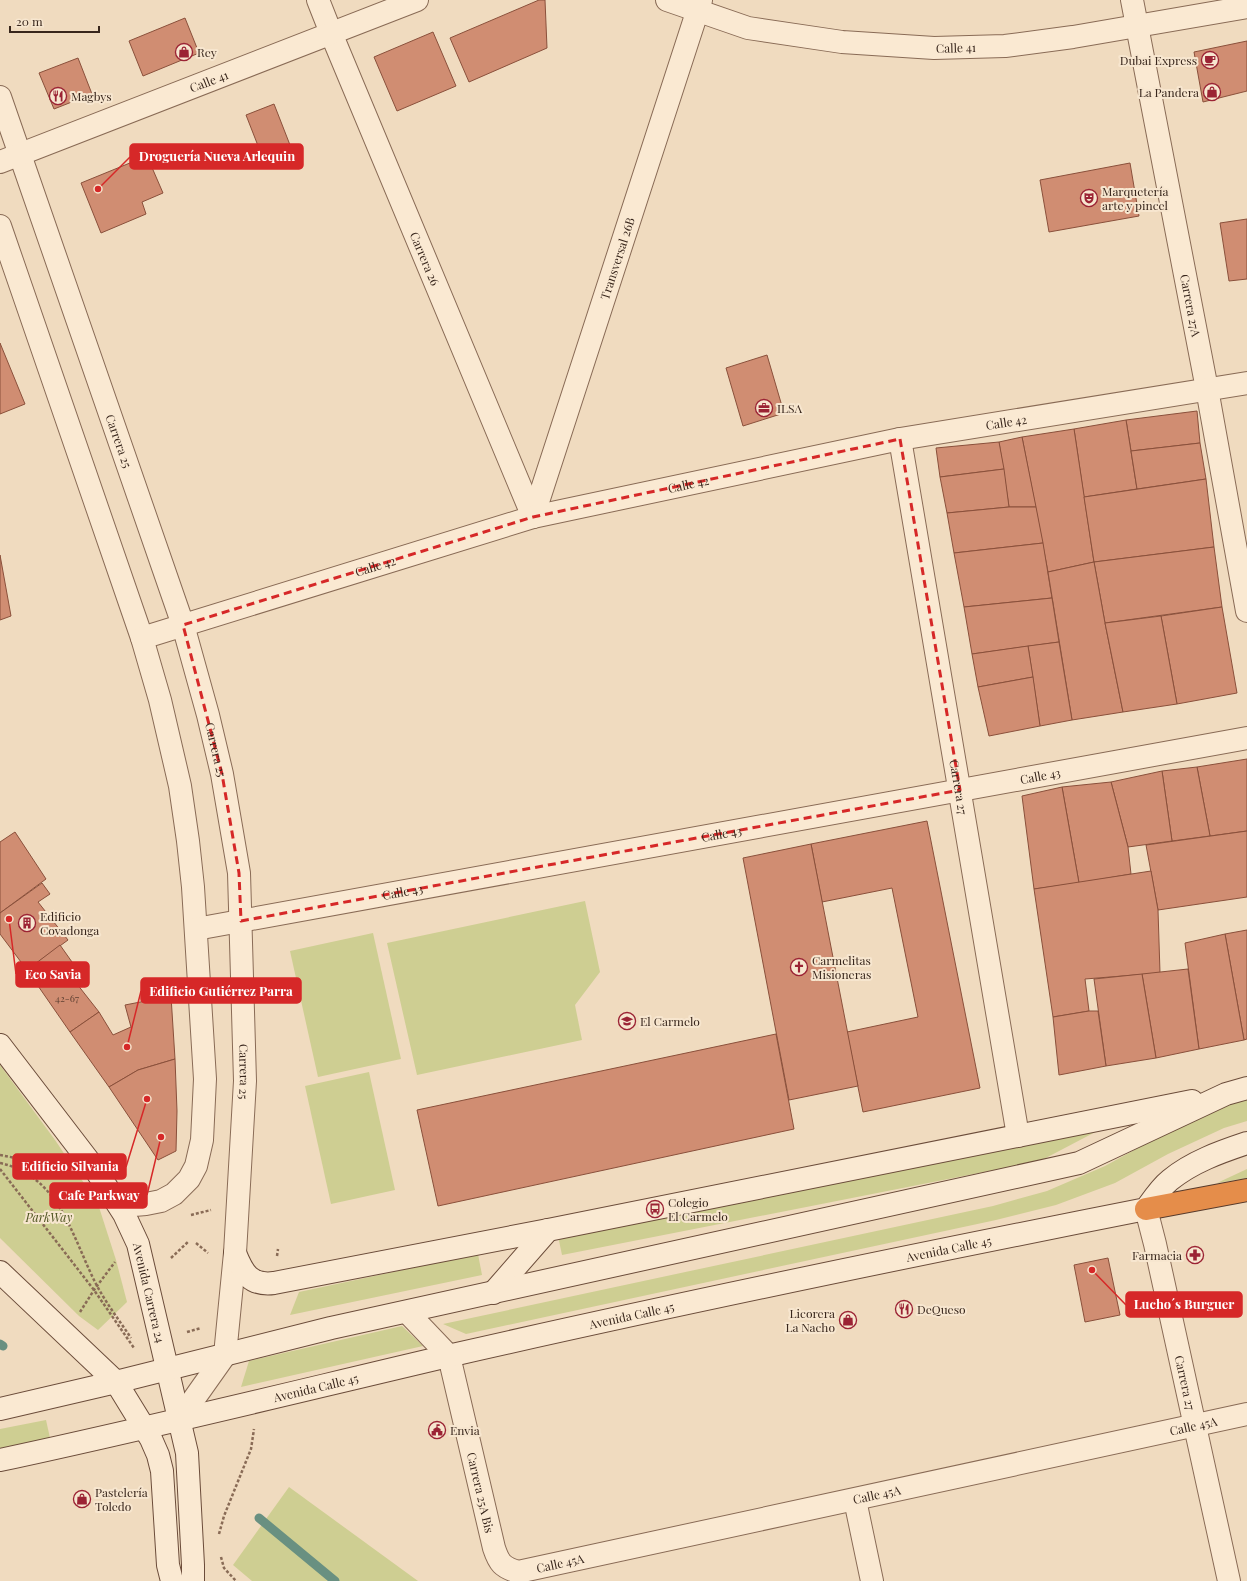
<svg xmlns="http://www.w3.org/2000/svg" width="1247" height="1581" viewBox="0 0 1247 1581" font-family="'Playfair Display',serif">
  <style>
    .green { fill: #cece92 }
    .lines { fill: none; stroke-linecap: round; stroke-linejoin: round }
    .stream { stroke: #699081; stroke-width: 9 }
    .building { fill: #d08d72; stroke: #8a503b }
    .street-casing { stroke: #896b56; stroke-width: 24 }
    .secondary-casing { stroke: #6b4c3a; stroke-width: 24 }
    .highway-casing { stroke: #573a2b; stroke-width: 24 }
    .path { stroke: #896b56; stroke-width: 2.5; stroke-dasharray: 3 2; stroke-linecap: butt }
    .street { stroke: #fae9d2; stroke-width: 22 }
    .secondary { stroke: #fae9d2; stroke-width: 22 }
    .highway { stroke: #e58d4a; stroke-width: 22 }
    .marked { fill: none; stroke: #d62828; stroke-width: 3; stroke-dasharray: 8 5; stroke-linejoin: round }
    .labels { text-anchor: middle; dominant-baseline: central; stroke-width: 4; stroke-linejoin: round; paint-order: stroke }
    .number-label { font-size: 10px; fill: #5e4032 }
    .street-label { font-size: 12px; fill: #38261c; stroke: #f7e6cf }
    .poi-label { font-size: 12px; fill: #38261c; stroke: #f7e6cf; text-anchor: start }
    .park-label { font-size: 12px; font-style: italic; fill: #4f5521; stroke: #f7e6cf }
    .leader { fill: none; stroke: #d62828; stroke-width: 1.5 }
    .callout-dot { fill: #d62828; stroke: #f7e6cf; stroke-width: 1.5 }
    .callout { fill: #d62828; stroke: #d62828; stroke-width: 1.5 }
    .callout-label { font-size: 13px; text-anchor: middle; font-weight: bold; fill: #fff }
  </style>
  <rect width="100%" height="100%" fill="#f0dbbf"/>
  <g class="green">
    <path d="M585 901 600 972 575 1005 582 1040 417 1075 387 943Z"/>
    <path d="M373 933 401 1059 318 1077 290 951Z"/>
    <path d="M0 1065 55 1140 98 1204 116 1260 127 1302 98 1330 79 1316 0 1238Z"/>
    <path d="M369 1072 395 1190 331 1204 305 1086Z"/>
    <path d="M1247 1097V1121L1224 1128 1168 1154 1115 1183 1056 1205 996 1220 466 1334 443 1324 993 1206 1047 1191 1105 1166 1158 1137 1225 1105Z"/>
    <path d="M1103 1128 1040 1161 562 1255 558 1236Z"/>
    <path d="M1247 1169V1178L1217 1183Z"/>
    <path d="M478 1254 482 1275 290 1315 299 1292Z"/>
    <path d="M402 1326 423 1346 241 1387 249 1361Z"/>
    <path d="M46 1420 50 1438 0 1448V1429Z"/>
    <path d="M289 1487 418 1581H252L233 1565Z"/>
  </g>
  <g class="lines">
    <g class="stream">
      <path d="M0 1344 3 1346"/>
      <path d="M259 1518 335 1581"/>
    </g>
  </g>
  <g class="building">
    <path d="M539 0H545L547 48 469 82 450 38Z"/>
    <path d="M185 18 199 53 143 76 129 41Z"/>
    <path d="M433 32 456 86 397 111 374 57Z"/>
    <path d="M1247 41V91L1203 102 1194 52Z"/>
    <path d="M78 58 92 94 54 109 39 73Z"/>
    <path d="M274 104 290 145 262 156 246 115Z"/>
    <path d="M147 156 163 193 142 202 146 214 101 233 81 183Z"/>
    <path d="M1130 163 1139 216 1049 232 1040 180Z"/>
    <path d="M1247 219V279L1229 281 1220 223Z"/>
    <path d="M0 343 25 404 0 414Z"/>
    <path d="M767 355 784 413 743 426 726 368Z"/>
    <path d="M1197 411 1200 443 1131 451 1126 420Z"/>
    <path d="M1126 420 1137 489 1084 497 1074 429Z"/>
    <path d="M1074 429 1094 562 1048 572 1022 437Z"/>
    <path d="M1022 437 1036 507H1009L999 442Z"/>
    <path d="M999 442 1004 469 940 477 936 448Z"/>
    <path d="M1200 443 1206 479 1137 489 1131 451Z"/>
    <path d="M1004 469 1009 507 947 513 940 477Z"/>
    <path d="M1206 479 1214 547 1094 562 1084 497Z"/>
    <path d="M1009 507H1036L1043 543 954 553 947 513Z"/>
    <path d="M1043 543 1052 598 964 607 954 553Z"/>
    <path d="M1214 547 1222 607 1105 623 1094 562Z"/>
    <path d="M0 555 11 616 0 620Z"/>
    <path d="M1094 562 1105 623 1123 712 1072 720 1048 572Z"/>
    <path d="M1052 598 1059 642 972 654 964 607Z"/>
    <path d="M1222 607 1237 693 1177 704 1161 616Z"/>
    <path d="M1161 616 1177 704 1123 712 1105 623Z"/>
    <path d="M1059 642 1072 720 1040 726 1028 646Z"/>
    <path d="M1028 646 1033 677 978 687 972 654Z"/>
    <path d="M1033 677 1040 726 989 736 978 687Z"/>
    <path d="M1247 759V831L1210 836 1197 767Z"/>
    <path d="M1197 767 1210 836 1172 841 1162 771Z"/>
    <path d="M1162 771 1172 841 1128 847 1111 782Z"/>
    <path d="M1111 782 1128 847 1131 874 1079 883 1062 787Z"/>
    <path d="M1062 787 1079 883 1034 889 1022 796Z"/>
    <path d="M927 821 980 1088 863 1112 847 1032 918 1017 892 888 822 902 811 844Z"/>
    <path d="M1247 831V897L1158 910 1146 845Z"/>
    <path d="M15 832 46 879 0 913V842Z"/>
    <path d="M811 844 858 1086 789 1100 743 858Z"/>
    <path d="M1151 871 1158 910 1160 973 1085 979 1089 1011 1053 1017 1034 889Z"/>
    <path d="M42 883 50 894 38 902 68 940 27 970 0 934V913Z"/>
    <path d="M1247 930V1039L1244 1040 1225 934Z"/>
    <path d="M1225 934 1244 1040 1199 1049 1185 943Z"/>
    <path d="M60 945 84 979 77 984 99 1012 70 1032 27 970Z"/>
    <path d="M1188 969 1199 1049 1156 1058 1142 974Z"/>
    <path d="M1142 974 1156 1058 1106 1066 1094 979Z"/>
    <path d="M171 996 175 1059 138 1070 109 1087 70 1032 99 1012 113 1035 131 1027 125 1005Z"/>
    <path d="M1089 1011H1098L1106 1066 1059 1075 1053 1017Z"/>
    <path d="M776 1034 794 1129 438 1206 417 1110Z"/>
    <path d="M175 1059 177 1111 176 1151 158 1160 109 1087 138 1070Z"/>
    <path d="M1108 1258 1120 1315 1085 1322 1074 1265Z"/>
  </g>
  <g class="lines">
    <g class="street-casing">
      <g id="street">
        <path id="s1" d="M318 0 331 33 533 517"/>
        <path id="s2" d="M667 0 748 28 842 42 934 48 1005 46 1073 37 1247 7"/>
        <path id="s3" d="M1132 0 1207 389 1247 611"/>
        <path id="s4" d="M0 97 183 625 208 715 222 774 239 873 245 1081 235 1253 225 1355 179 1420"/>
        <path id="s5" d="M0 162 417 0"/>
        <path d="M0 226 142 638 160 700 180 786 188 841 193 887 205 1079 202 1140 196 1166 189 1179 174 1194 161 1201 146 1204 134 1205 116 1201"/>
        <path id="s6" d="M900 439 1018 1136"/>
        <path id="s7" d="M533 517 701 0"/>
        <path id="s8" d="M142 638 533 517 900 439 1247 383"/>
        <path id="s9" d="M196 929 1247 738"/>
        <path id="s10" d="M1146 1209 1155 1244 1229 1581"/>
        <path id="s11" d="M407 1312 449 1356 494 1548C499 1563 502 1567 518 1572L1247 1414"/>
        <path d="M855 1500 872 1581"/>
      </g>
    </g>
    <g class="secondary-casing">
      <g id="secondary">
        <path id="s12" d="M0 1045 95 1169 124 1214 138 1244 187 1453 193 1565V1581"/>
        <path d="M235 1253C243 1273 250 1286 274 1283L548 1230 1192 1101"/>
        <path d="M0 1272 116 1382 151 1439 158 1455 162 1471 168 1565 172 1581"/>
        <path d="M493 1293 548 1230"/>
        <path d="M0 1409 116 1382 331 1328 1079 1163 1226 1094 1247 1088"/>
        <path id="s13" d="M0 1460C150 1428 299 1391 448 1356 680 1303 913 1255 1146 1209 1153 1199 1160 1188 1170 1180 1192 1162 1220 1152 1247 1143"/>
      </g>
    </g>
    <g class="highway-casing">
      <path id="highway" d="M1146 1209 1247 1190"/>
    </g>
    <g class="path">
      <path d="M0 1155 58 1166"/>
      <path d="M0 1163C60 1176 72 1237 96 1284 106 1303 119 1320 131 1338"/>
      <path d="M0 1169 94 1290 134 1348"/>
      <path d="M191 1215 211 1210"/>
      <path d="M196 1243 208 1253"/>
      <path d="M277 1256 278 1249"/>
      <path d="M171 1258 189 1241"/>
      <path d="M80 1312 94 1290 115 1262"/>
      <path d="M187 1332 201 1328"/>
      <path d="M219 1534 224 1516 251 1449 254 1429"/>
      <path d="M221 1557 224 1568 236 1581"/>
    </g>
    <use href="#street" class="street"/>
    <use href="#secondary" class="secondary"/>
    <use href="#highway" class="highway"/>
  </g>
  <path class="marked" d="M900 439 960 790 241 921 239 873 222 774 183 625 533 517Z"/>
  <defs>
    <g id="shop-ring" transform="scale(0.9)"><circle r="9.5" fill="#f7e6cf" stroke="#9b2334" stroke-width="1.5"/><path d="M-5-2.5h2.3a2.7 3.5 0 0 1 5.4 0H5L5.5 6h-11ZM-1.5-2.5h3a1.5 2.3 0 0 0-3 0Z" fill="#9b2334"/></g>
    <g id="cafe-ring" transform="scale(0.9)"><circle r="9.5" fill="#f7e6cf" stroke="#9b2334" stroke-width="1.5"/><path d="M-5.5-4.5H6V0H3Q3 3.5 0 3.5H-2.5Q-5.5 3.5-5.5 0ZM3-3.2v2h1.7v-2ZM-6 4.5H4V6H-6Z" fill="#9b2334"/></g>
    <g id="restaurant-ring" transform="scale(0.9)"><circle r="9.5" fill="#f7e6cf" stroke="#9b2334" stroke-width="1.5"/><path d="M-5-6h1v4h1v-4h1v4h1v-4h1v5L-1.5 .5V6h-2V.5L-5-1ZM5-6V6H3V1.5H1.5Q1.5-4 5-6Z" fill="#9b2334"/></g>
    <g id="theatre-ring" transform="scale(0.9)"><circle r="9.5" fill="#f7e6cf" stroke="#9b2334" stroke-width="1.5"/><path d="M-5-5.5Q0-4 5-5.5V0Q5 5 0 6Q-5 5-5 0ZM-3.3-2.5H-1v1.5H-3.3ZM1-2.5H3.3v1.5H1ZM-2.8 1Q0 5.5 2.8 1Z" fill="#9b2334"/></g>
    <g id="office-ring" transform="scale(0.9)"><circle r="9.5" fill="#f7e6cf" stroke="#9b2334" stroke-width="1.5"/><path d="M-6-3h4V-5.5h4V-3h4V5H-6ZM-1-4.5V-3h2v-1.5ZM-6 0V1H6V0Z" fill="#9b2334"/></g>
    <g id="building-ring" transform="scale(0.9)"><circle r="9.5" fill="#f7e6cf" stroke="#9b2334" stroke-width="1.5"/><path d="M-4-6H4V6H1V3H-1V6H-4ZM-2.5-4.3h1.7v1.8h-1.7ZM.8-4.3h1.7v1.8H.8ZM-2.5-1h1.7V.8h-1.7ZM.8-1h1.7V.8H.8Z" fill="#9b2334"/></g>
    <g id="church-ring" transform="scale(0.9)"><circle r="9.5" fill="#f7e6cf" stroke="#9b2334" stroke-width="1.5"/><path d="M-1.2-6h2.4v3.5h3.3v2.4h-3.3V6h-2.4V-.1h-3.3v-2.4h3.3Z" fill="#9b2334"/></g>
    <g id="school-ring" transform="scale(0.9)"><circle r="9.5" fill="#f7e6cf" stroke="#9b2334" stroke-width="1.5"/><path d="M0-5L7-2L0 1L-7-2ZM-4 1L0 2.5L4 1V4Q0 6-4 4Z" fill="#9b2334"/></g>
    <g id="bus-ring" transform="scale(0.9)"><circle r="9.5" fill="#f7e6cf" stroke="#9b2334" stroke-width="1.5"/><path d="M-5-6H5V4H4V6H2V4H-2V6H-4V4H-5ZM-3.5-4V0h7V-4ZM-3.5 1.2v1.5H-2V1.2ZM2 1.2v1.5H3.5V1.2Z" fill="#9b2334"/></g>
    <g id="pharmacy-ring" transform="scale(0.9)"><circle r="9.5" fill="#f7e6cf" stroke="#9b2334" stroke-width="1.5"/><path d="M-2-6h4v4h4v4h-4v4h-4v-4h-4v-4h4Z" fill="#9b2334"/></g>
    <g id="civic-ring" transform="scale(0.9)"><circle r="9.5" fill="#f7e6cf" stroke="#9b2334" stroke-width="1.5"/><path d="M-.6-6.5H3V-4.5H.6V-3L4-1V1h2V6H-6V1h2V-1L-.6-3ZM-1.2 2.5V6h2.4V2.5Z" fill="#9b2334"/></g>
  </defs>
  <g fill-rule="evenodd">
    <use href="#shop-ring" x="184" y="52"/>
    <use href="#cafe-ring" x="1210" y="60"/>
    <use href="#shop-ring" x="1212" y="92"/>
    <use href="#restaurant-ring" x="58" y="96"/>
    <use href="#theatre-ring" x="1089" y="198"/>
    <use href="#office-ring" x="764" y="408"/>
    <use href="#building-ring" x="27" y="923"/>
    <use href="#church-ring" x="799" y="967"/>
    <use href="#school-ring" x="627" y="1021"/>
    <use href="#bus-ring" x="655" y="1209"/>
    <use href="#pharmacy-ring" x="1195" y="1255"/>
    <use href="#restaurant-ring" x="904" y="1309"/>
    <use href="#shop-ring" x="848" y="1320"/>
    <use href="#civic-ring" x="437" y="1430"/>
    <use href="#shop-ring" x="82" y="1499"/>
  </g>
  <g class="labels">
    <g class="number-label">
      <text x="67" y="998">42-67</text>
    </g>
    <g class="street-label">
      <text stroke="none"><textPath href="#s2" startOffset="295">Calle 41</textPath></text>
      <text stroke="none"><textPath href="#s5" startOffset="224">Calle 41</textPath></text>
      <text stroke="none"><textPath href="#s1" startOffset="280">Carrera 26</textPath></text>
      <text stroke="none"><textPath href="#s7" startOffset="272">Transversal 26B</textPath></text>
      <text stroke="none"><textPath href="#s3" startOffset="311">Carrera 27A</textPath></text>
      <text stroke="none"><textPath href="#s8" startOffset="892">Calle 42</textPath></text>
      <text stroke="none"><textPath href="#s4" startOffset="364">Carrera 25</textPath></text>
      <text stroke="none"><textPath href="#s8" startOffset="568">Calle 42</textPath></text>
      <text stroke="none"><textPath href="#s8" startOffset="244">Calle 42</textPath></text>
      <text stroke="none"><textPath href="#s4" startOffset="688">Carrera 25</textPath></text>
      <text stroke="none"><textPath href="#s9" startOffset="858">Calle 43</textPath></text>
      <text stroke="none"><textPath href="#s6" startOffset="353">Carrera 27</textPath></text>
      <text stroke="none"><textPath href="#s9" startOffset="534">Calle 43</textPath></text>
      <text stroke="none"><textPath href="#s9" startOffset="210">Calle 43</textPath></text>
      <text stroke="none"><textPath href="#s4" startOffset="1012">Carrera 25</textPath></text>
      <text stroke="none"><textPath href="#s13" startOffset="972">Avenida Calle 45</textPath></text>
      <text stroke="none"><textPath href="#s12" startOffset="293">Avenida Carrera 24</textPath></text>
      <text stroke="none"><textPath href="#s13" startOffset="648">Avenida Calle 45</textPath></text>
      <text stroke="none"><textPath href="#s10" startOffset="178">Carrera 27</textPath></text>
      <text stroke="none"><textPath href="#s13" startOffset="324">Avenida Calle 45</textPath></text>
      <text stroke="none"><textPath href="#s11" startOffset="985">Calle 45A</textPath></text>
      <text stroke="none"><textPath href="#s11" startOffset="201">Carrera 25A Bis</textPath></text>
      <text stroke="none"><textPath href="#s11" startOffset="661">Calle 45A</textPath></text>
      <text stroke="none"><textPath href="#s11" startOffset="337">Calle 45A</textPath></text>
    </g>
    <g class="poi-label">
      <text x="197" y="52">Rey</text>
      <text x="1197" y="60" text-anchor="end">Dubai Express</text>
      <text x="1199" y="92" text-anchor="end">La Pandera</text>
      <text x="71" y="96">Magbys</text>
      <text x="1102" y="191">Marquetería<tspan x="1102" dy="14">arte y pincel</tspan></text>
      <text x="777" y="408">ILSA</text>
      <text x="40" y="916">Edificio<tspan x="40" dy="14">Covadonga</tspan></text>
      <text x="812" y="960">Carmelitas<tspan x="812" dy="14">Misioneras</tspan></text>
      <text x="640" y="1021">El Carmelo</text>
      <text x="668" y="1202">Colegio<tspan x="668" dy="14">El Carmelo</tspan></text>
      <text x="1182" y="1255" text-anchor="end">Farmacia</text>
      <text x="917" y="1309">DeQueso</text>
      <text x="835" y="1313" text-anchor="end">Licorera<tspan x="835" dy="14">La Nacho</tspan></text>
      <text x="450" y="1430">Envia</text>
      <text x="95" y="1492">Pastelería<tspan x="95" dy="14">Toledo</tspan></text>
    </g>
    <g class="park-label">
      <text x="49" y="1217">ParkWay</text>
    </g>
  </g>
  <path class="leader" d="M98 189L130 157M9 919L16 974M127 1047L141 991M147 1099L126 1167M161 1137L147 1195M1092 1270L1126 1305"/>
  <g class="callout-dot">
    <circle cx="98" cy="189" r="4"/>
    <circle cx="9" cy="919" r="4"/>
    <circle cx="127" cy="1047" r="4"/>
    <circle cx="147" cy="1099" r="4"/>
    <circle cx="161" cy="1137" r="4"/>
    <circle cx="1092" cy="1270" r="4"/>
  </g>
  <g class="callout">
    <rect x="130" y="144" width="173" height="25" rx="4"/>
    <rect x="16" y="962" width="73" height="25" rx="4"/>
    <rect x="141" y="978" width="160" height="25" rx="4"/>
    <rect x="13" y="1154" width="113" height="25" rx="4"/>
    <rect x="50" y="1183" width="97" height="25" rx="4"/>
    <rect x="1126" y="1292" width="116" height="25" rx="4"/>
  </g>
  <g class="callout-label">
    <text x="217" y="161">Droguería Nueva Arlequin</text>
    <text x="53" y="979">Eco Savia</text>
    <text x="221" y="996">Edificio Gutiérrez Parra</text>
    <text x="70" y="1171">Edificio Silvania</text>
    <text x="99" y="1200">Cafe Parkway</text>
    <text x="1184" y="1309">Lucho´s Burguer</text>
  </g>
  <path d="M10 26v6h89v-6" fill="none" stroke="#38261c" stroke-width="2"/>
  <text x="16" y="26" font-size="12" fill="#38261c" stroke="#f7e6cf" stroke-width="3" paint-order="stroke">20 m</text>
</svg>
